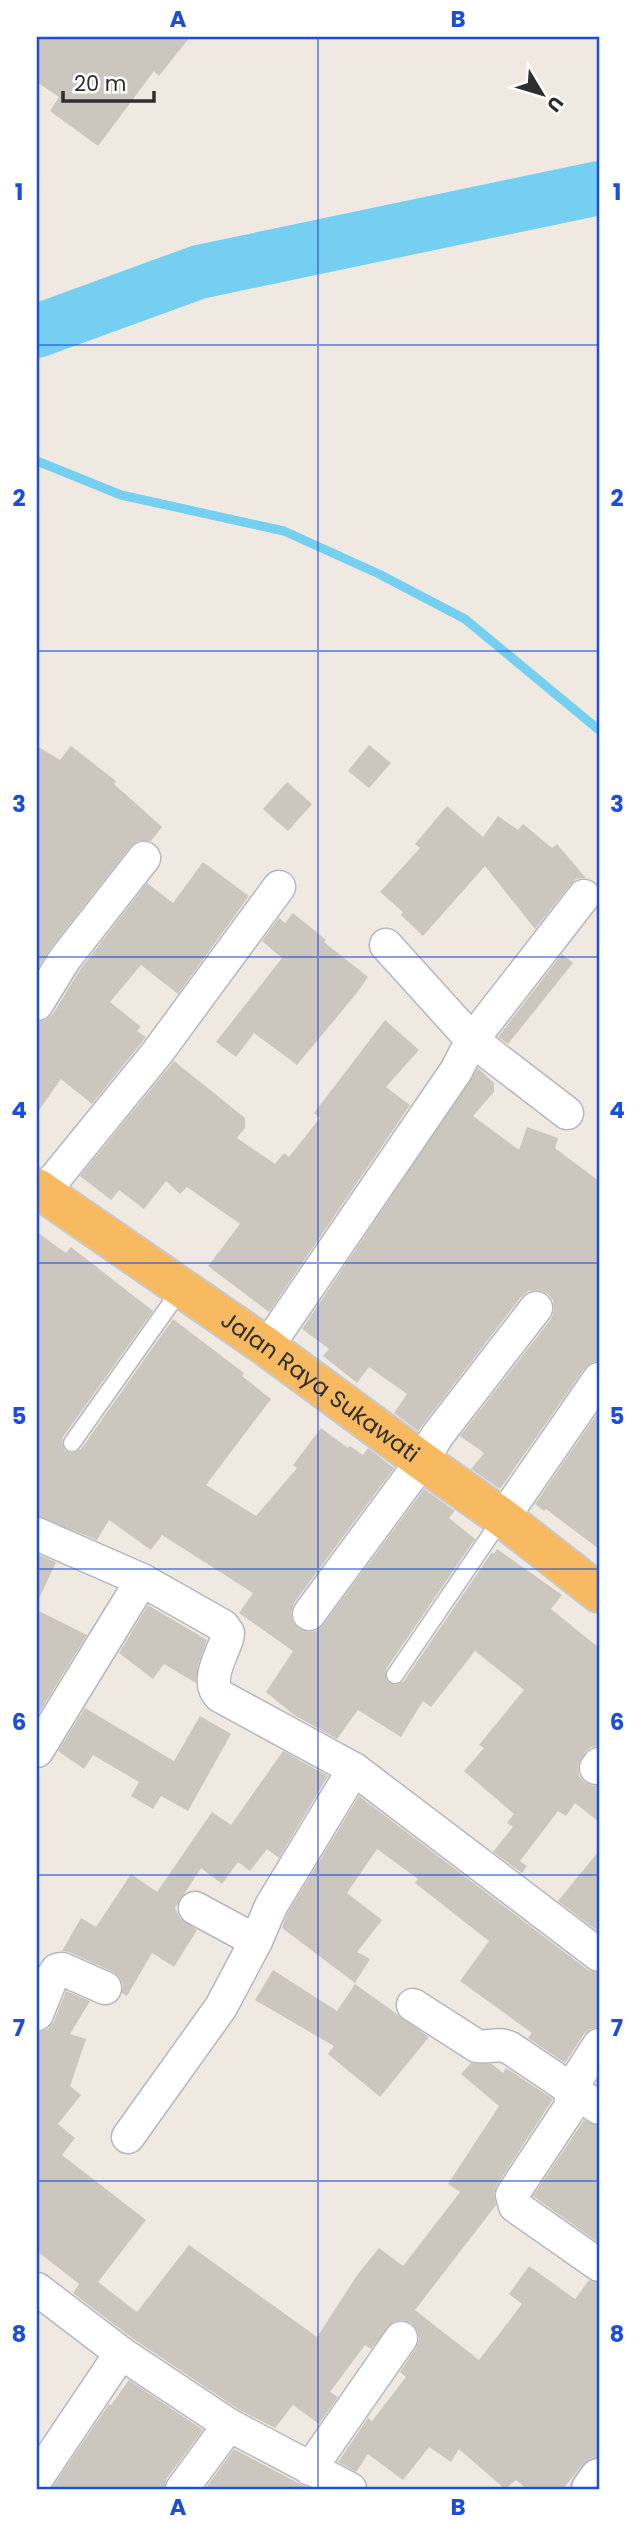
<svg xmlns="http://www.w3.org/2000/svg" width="636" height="2526" viewBox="0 0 636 2526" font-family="Poppins,sans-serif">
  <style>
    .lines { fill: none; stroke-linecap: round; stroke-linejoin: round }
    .stream { stroke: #75cff0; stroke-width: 9 }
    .river { stroke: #75cff0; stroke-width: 54 }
    .building { fill: #cbc7bf }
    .service-casing { stroke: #b4b7c1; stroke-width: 19 }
    .minor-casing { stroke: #b4b7c1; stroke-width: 35 }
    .tertiary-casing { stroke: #b4b7c1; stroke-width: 42 }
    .trunk-casing { stroke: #c9c9c9; stroke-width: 42 }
    .service { stroke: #fff; stroke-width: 16 }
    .minor { stroke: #fff; stroke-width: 32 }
    .tertiary { stroke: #fff; stroke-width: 38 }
    .trunk { stroke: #f8ba60; stroke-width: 38 }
    .grid { fill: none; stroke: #1d4ed8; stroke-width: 2; stroke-opacity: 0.55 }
    .labels { text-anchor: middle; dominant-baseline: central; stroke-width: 7; stroke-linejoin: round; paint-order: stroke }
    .street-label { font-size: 23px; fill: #2e2e2e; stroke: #fff }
    .neatline { fill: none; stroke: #1d4ed8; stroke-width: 2.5 }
    .grid-label { font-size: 23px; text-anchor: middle; font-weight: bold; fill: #1d4ed8 }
  </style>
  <rect width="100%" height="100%" fill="#efe9e1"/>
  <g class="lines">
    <path class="stream" d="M37 461 121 495 284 531 379 574 465 619 599 730"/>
    <path class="river" d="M37 331 199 272 599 188"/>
  </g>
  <g class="building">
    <path d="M37 37H190L159 76 154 71 98 146 50 111 59 97 37 82Z"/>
    <path d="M369 745 391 763 369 788 348 771Z"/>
    <path d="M37 746 60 760 71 746 116 781 114 784 162 827 151 841H138L130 847 50 949 37 969Z"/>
    <path d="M287 782 312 804 288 831 263 809Z"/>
    <path d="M447 806 483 837 498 816 518 830 523 824 552 848 557 844 586 878 576 879 570 885 535 929 485 866 423 936 401 915 403 912 380 892 420 848 415 844Z"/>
    <path d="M203 862 249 896 178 994 141 965 110 1002 141 1027 137 1031 146 1037 92 1104 61 1079 37 1113V1022L45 1020 53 1014 79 971 147 883 173 903Z"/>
    <path d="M293 913 326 940 324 942 368 977 356 994 297 1065 254 1033 236 1057 216 1042 282 958 262 941 279 918 285 923Z"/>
    <path d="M562 954 573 963 508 1044 498 1037Z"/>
    <path d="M385 1020 419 1050 386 1087 410 1105 269 1312 208 1266 240 1224 187 1187 180 1194 166 1181 144 1209 119 1190 111 1200 80 1176 174 1061 245 1118V1128L237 1138 275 1164 284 1153 289 1157 320 1118 314 1113Z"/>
    <path d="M478 1068 494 1083V1092L473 1116 519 1150 527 1127 558 1138 555 1148 599 1181V1361L591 1363 584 1369 500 1489 471 1469 484 1453 460 1436 551 1319 554 1310 553 1300 548 1294 538 1290 528 1291 521 1297 418 1431 394 1413 407 1394 369 1367 357 1383 323 1356 329 1349 302 1329Z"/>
    <path d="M37 1232 66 1253 71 1247 153 1311 63 1437 62 1443 65 1451 72 1453 81 1449 173 1319 244 1373 242 1376 271 1399 206 1485 256 1516 297 1468 293 1465 321 1428 348 1448 350 1446 363 1455 368 1448 394 1468 294 1603 291 1613 293 1622 299 1629 308 1632 316 1631 323 1625 424 1489 455 1511 449 1518 475 1539 386 1669V1680L395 1685 404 1681 492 1552 494 1554 497 1549 562 1595 551 1609 599 1648V1746L591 1747 585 1752 578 1766 579 1776 584 1782 593 1786H599V1822L575 1803 566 1816 558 1811 520 1861 527 1866 522 1873 493 1852 513 1827 507 1823 514 1814 464 1771 484 1748 479 1745 524 1690 475 1651 431 1707 423 1701 401 1737 358 1710 337 1739 294 1715 266 1692 293 1651 239 1613 253 1593 162 1535 151 1550 109 1520 97 1540 37 1516Z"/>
    <path d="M599 1411V1549L546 1509 544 1511 535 1504Z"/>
    <path d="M37 1554 56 1562 37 1603Z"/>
    <path d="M148 1605 207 1640 198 1665 196 1683 164 1664 153 1679 119 1653Z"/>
    <path d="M37 1610 87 1635 37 1716Z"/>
    <path d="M85 1708 174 1761 200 1716 231 1734 188 1811 161 1796 153 1809 131 1796 139 1782 93 1755 84 1769 58 1751Z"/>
    <path d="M283 1751 328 1776 279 1858 267 1849 250 1871 238 1862 222 1884 201 1868 175 1908 180 1918 197 1930 174 1967 152 1953 127 1996 122 1993 123 1985 120 1978 113 1972 69 1952 62 1951 81 1918 96 1927 131 1874 157 1892 212 1812 231 1825Z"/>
    <path d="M359 1796 588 1970 599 1973V2027L590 2029 584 2034 565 2063 528 2038 532 2033 460 1981 489 1941 415 1883 418 1879 377 1849 347 1893 382 1920 357 1952 370 1959 355 1983 282 1928 287 1914Z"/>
    <path d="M599 1851V1932L558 1901Z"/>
    <path d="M273 1970 337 2011 355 1984 429 2037 380 2097 328 2054 334 2046 255 2000Z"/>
    <path d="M66 1991 90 2001 70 2034 86 2039 70 2086 81 2095 58 2124 75 2138 62 2155 146 2220 98 2282 137 2312 189 2245 317 2337 358 2274 379 2248 403 2266 460 2192 448 2184 499 2106 461 2074 471 2063 492 2064 503 2073 506 2068 553 2099 497 2185 494 2193 496 2205 415 2310 479 2360 522 2304 509 2294 529 2266 575 2299 589 2280 599 2283V2453L596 2457 590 2458 582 2465 563 2489H527L516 2480 505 2489 459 2449 451 2462 429 2447 403 2480 368 2454 356 2472 338 2462 368 2418 372 2421 406 2377 400 2372 416 2348 419 2339 417 2330 411 2323 402 2320 393 2322 371 2349 365 2345 330 2392 338 2397 319 2424 293 2405 275 2428 238 2409 132 2338 73 2293 79 2284 37 2251V2032L48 2029 54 2021Z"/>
    <path d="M584 2120 599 2126V2243L533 2196Z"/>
    <path d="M129 2380 203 2430 167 2478 164 2489H51L109 2404 111 2405Z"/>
    <path d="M234 2449 300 2484 311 2489H205Z"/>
  </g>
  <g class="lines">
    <g class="service-casing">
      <g id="service">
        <path d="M72 1443 181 1289"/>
        <path d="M395 1675 502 1518"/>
      </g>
    </g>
    <g class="minor-casing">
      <g id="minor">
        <path d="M386 945 472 1040 567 1113"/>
        <path d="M37 1004 64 960 144 858"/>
        <path d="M43 1193 157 1053 279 887"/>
        <path d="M267 1347 456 1071 472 1040 584 896"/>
        <path d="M503 1518 599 1379"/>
        <path d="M37 1534 142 1580 37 1751"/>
        <path d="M142 1580 223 1626 228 1633 227 1639C221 1656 205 1682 220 1696L354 1769 599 1955"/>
        <path d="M309 1614 422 1461 437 1436 536 1308"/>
        <path d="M596 1768 599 1764"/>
        <path d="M195 1908 256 1941"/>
        <path d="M413 2005 477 2046C490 2048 498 2042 510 2048L599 2108"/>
        <path d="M37 2014 52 1977 57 1970 62 1969 105 1988"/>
        <path d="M599 2045 571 2088V2106L512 2195 515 2206 599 2265"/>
        <path d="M128 2137 221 2007 256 1941 271 1906 354 1769"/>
        <path d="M37 2289 121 2353 229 2425 350 2489"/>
        <path d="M310 2469 401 2338"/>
        <path d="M37 2478 121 2353"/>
        <path d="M182 2489 229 2425"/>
      </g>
    </g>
    <g class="tertiary-casing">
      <path id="tertiary" d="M591 2489 599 2478"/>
    </g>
    <g class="trunk-casing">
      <g id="trunk">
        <path id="s1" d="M37 1188 267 1347 422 1461 503 1518 599 1593"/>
      </g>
    </g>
    <use href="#service" class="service"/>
    <use href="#minor" class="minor"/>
    <use href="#tertiary" class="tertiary"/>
    <use href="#trunk" class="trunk"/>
  </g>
  <path class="grid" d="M318 37V2489M37 345H599M37 651H599M37 957H599M37 1263H599M37 1569H599M37 1875H599M37 2181H599"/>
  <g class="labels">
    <g class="street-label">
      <text stroke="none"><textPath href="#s1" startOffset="346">Jalan Raya Sukawati</textPath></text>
    </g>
  </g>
  <rect width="636" height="2526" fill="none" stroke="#ffffff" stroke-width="77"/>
  <g transform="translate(542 94) rotate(128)" stroke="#ffffff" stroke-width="5" paint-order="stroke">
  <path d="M0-5L12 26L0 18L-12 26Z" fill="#2e2e2e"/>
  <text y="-10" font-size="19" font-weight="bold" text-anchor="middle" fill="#2e2e2e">U</text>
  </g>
  <path d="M63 91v10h91v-10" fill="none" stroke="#2e2e2e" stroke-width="3.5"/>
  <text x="74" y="91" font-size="21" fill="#2e2e2e" stroke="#ffffff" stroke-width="5" paint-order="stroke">20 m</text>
  <rect x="38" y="38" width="560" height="2450" class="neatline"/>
  <g class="grid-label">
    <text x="178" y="27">A</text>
    <text x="458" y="27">B</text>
    <text x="19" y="200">1</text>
    <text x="617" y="200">1</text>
    <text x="19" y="506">2</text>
    <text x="617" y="506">2</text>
    <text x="19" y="812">3</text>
    <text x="617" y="812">3</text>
    <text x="19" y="1118">4</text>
    <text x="617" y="1118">4</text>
    <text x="19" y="1424">5</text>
    <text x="617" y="1424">5</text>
    <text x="19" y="1730">6</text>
    <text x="617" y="1730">6</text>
    <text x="19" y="2036">7</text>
    <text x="617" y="2036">7</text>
    <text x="19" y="2342">8</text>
    <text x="617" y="2342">8</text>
    <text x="178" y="2515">A</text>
    <text x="458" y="2515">B</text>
  </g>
</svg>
